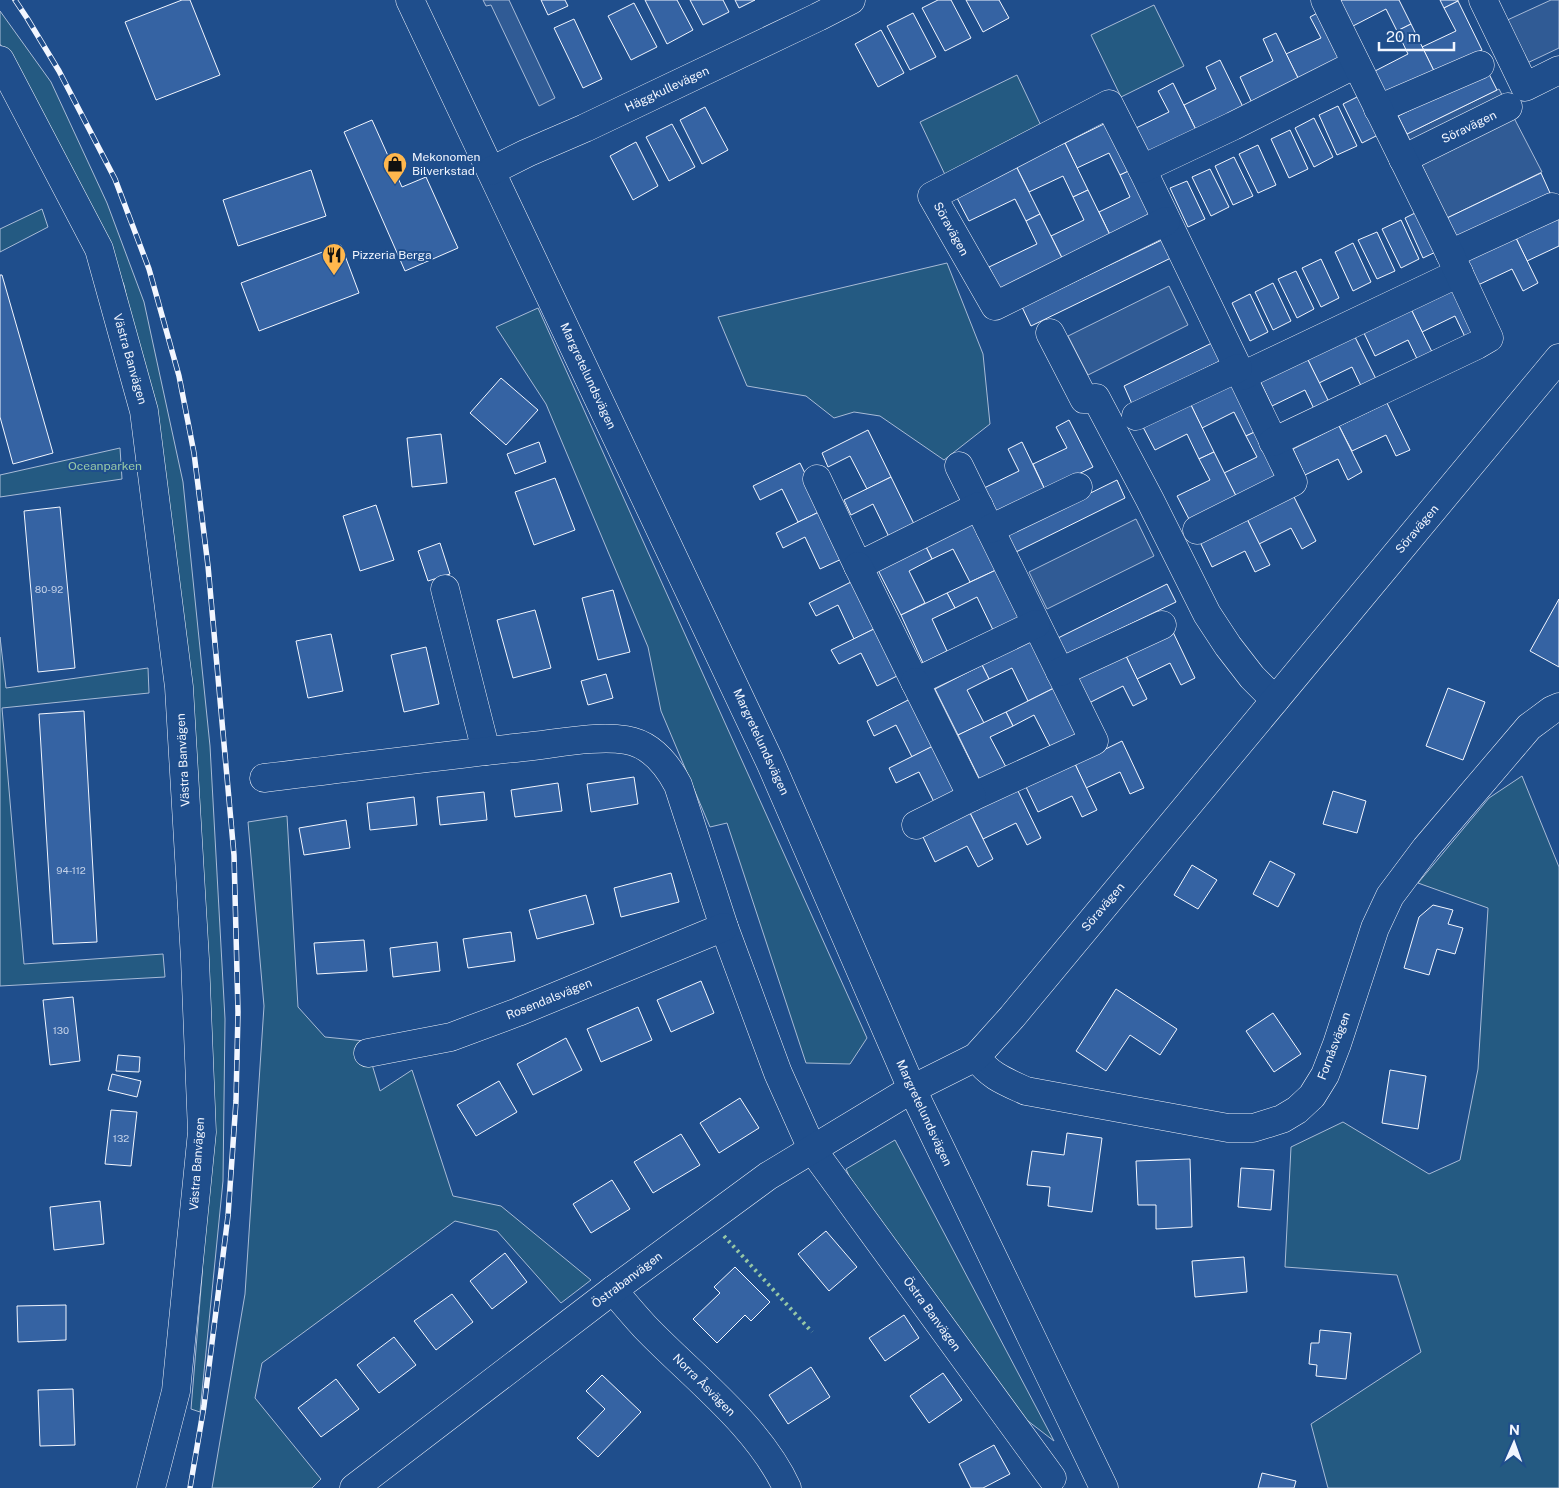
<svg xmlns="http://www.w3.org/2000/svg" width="1559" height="1488" viewBox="0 0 1559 1488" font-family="'Public Sans',sans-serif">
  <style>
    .green { fill: #245a82; stroke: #a8bbd7 }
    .parking { fill: #305b95; stroke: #a8bbd7 }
    .building { fill: #3563a3; stroke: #f2f6ff }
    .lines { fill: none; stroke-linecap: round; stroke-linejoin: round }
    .minor-casing { stroke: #f2f6ff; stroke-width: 29 }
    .minor { stroke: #1f4e8c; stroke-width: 28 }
    .rail-casing { stroke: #f2f6ff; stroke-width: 5.5 }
    .rail { stroke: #1f4e8c; stroke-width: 4; stroke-dasharray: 11; stroke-linecap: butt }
    .hedge { stroke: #97c8a6; stroke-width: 4; stroke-dasharray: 2.5 4; stroke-linecap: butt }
    .labels { text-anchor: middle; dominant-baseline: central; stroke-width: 4; stroke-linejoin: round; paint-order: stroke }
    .number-label { font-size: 10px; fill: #c3d1e8 }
    .street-label { font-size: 12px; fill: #f2f6ff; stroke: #1f4e8c }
    .poi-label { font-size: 12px; fill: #f2f6ff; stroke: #1f4e8c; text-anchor: start }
    .park-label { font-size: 12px; fill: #97c8a6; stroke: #1f4e8c }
  </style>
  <rect width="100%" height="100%" fill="#1f4e8c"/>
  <g class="green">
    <path d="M1154 5 1184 66 1121 97 1091 35Z"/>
    <path d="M0 11 51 82 107 203 144 302 183 482 210 746 225 1019 223 1181 200 1412 191 1409 202 1276 212 1066 155 442 124 285 79 185 14 64 0 44Z"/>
    <path d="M1017 75 1044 132 947 179 920 122Z"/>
    <path d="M42 209 48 227 0 252V229Z"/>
    <path d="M947 263 983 354 990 424 944 460 880 416 854 412 834 418 806 396 747 386 718 317Z"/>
    <path d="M538 308 867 1038 850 1064 806 1063 727 823 710 827 661 711 648 647 546 404 496 327Z"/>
    <path d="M120 448 122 479 0 497V475Z"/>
    <path d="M0 637 6 688 148 668 149 693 2 708 24 964 163 954 165 977 0 986Z"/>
    <path d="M1522 776 1559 867V1488H1328L1311 1424 1421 1352 1397 1275 1285 1267 1291 1147 1343 1122 1429 1174 1460 1160 1478 1069 1488 908 1418 883 1489 798Z"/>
    <path d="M287 816 298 1007 325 1037 365 1041 380 1091 412 1070 453 1196 501 1206 591 1280 561 1303 497 1231 455 1221 262 1363 255 1398 321 1479 312 1488H212L245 1294 264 1006 248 822Z"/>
    <path d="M895 1140 1054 1441 1015 1411 862 1205 846 1169Z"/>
  </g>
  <g class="parking">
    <path d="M483 0H509L555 98 539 106 491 5 486 6Z"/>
    <path d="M1551 0H1559V48L1523 65 1503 22Z"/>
    <path d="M1499 89 1542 172 1447 218 1407 134Z"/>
    <path d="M1169 286 1188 325 1088 375 1068 336Z"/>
    <path d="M1136 519 1154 556 1047 609 1029 572Z"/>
  </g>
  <g class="building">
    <path d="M182 0H190L220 75 156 100 125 22Z"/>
    <path d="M541 0H565L568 6 548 15Z"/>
    <path d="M645 0H677L693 30 667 44Z"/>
    <path d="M690 0H723L729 12 703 25Z"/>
    <path d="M735 0H755L739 8Z"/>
    <path d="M938 0H951L971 38 945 51 922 8Z"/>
    <path d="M966 0H999L1009 18 983 32Z"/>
    <path d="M1342 0H1399L1411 24 1397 31 1386 9 1353 26 1340 1Z"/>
    <path d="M1440 0H1458V1L1444 8Z"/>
    <path d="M1458 1 1482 50 1435 73 1422 47 1456 31 1444 8Z"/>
    <path d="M634 3 657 47 631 60 608 16Z"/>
    <path d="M1323 10 1347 57 1299 80 1286 54 1321 38 1310 17Z"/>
    <path d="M913 13 936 57 910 70 887 26Z"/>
    <path d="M574 19 602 79 583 88 554 28Z"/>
    <path d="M1411 24 1435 73 1387 96 1375 71 1408 54 1397 31Z"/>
    <path d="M881 30 904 73 878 87 855 44Z"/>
    <path d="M1276 33 1299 80 1252 103 1240 77 1273 61 1263 39Z"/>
    <path d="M1220 60 1243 107 1196 130 1184 105 1216 89 1206 67Z"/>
    <path d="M1488 72 1497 90 1407 134 1398 116Z"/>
    <path d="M1173 83 1196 130 1148 153 1136 128 1169 112 1158 91Z"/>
    <path d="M1361 95 1380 134 1362 143 1343 104Z"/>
    <path d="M1338 106 1357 146 1337 155 1319 115Z"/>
    <path d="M705 107 728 150 702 164 680 120Z"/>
    <path d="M1314 118 1333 157 1314 167 1295 128Z"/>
    <path d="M372 120 402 187 426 177 458 248 405 271 344 132Z"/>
    <path d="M1112 120 1135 168 1120 175 1109 153 1077 168 1065 143Z"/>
    <path d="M672 124 695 167 669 181 646 137Z"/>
    <path d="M1290 130 1308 169 1289 178 1271 139Z"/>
    <path d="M636 142 658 186 633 200 610 156Z"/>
    <path d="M1065 143 1088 190 1073 197 1063 176 1029 192 1016 166Z"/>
    <path d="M1258 145 1276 185 1258 193 1239 154Z"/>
    <path d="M1234 157 1253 196 1233 205 1215 166Z"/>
    <path d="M1016 166 1040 214 1026 221 1015 199 969 221 956 196Z"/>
    <path d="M1135 168 1158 216 1112 239 1099 212 1130 197 1120 175Z"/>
    <path d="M1210 169 1229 207 1211 216 1192 177Z"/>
    <path d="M311 170 326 216 238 246 223 200Z"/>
    <path d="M1541 173 1550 193 1456 238 1447 218Z"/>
    <path d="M1187 181 1205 219 1188 227 1170 188Z"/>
    <path d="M1088 190 1112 239 1064 262 1051 236 1084 220 1073 197Z"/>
    <path d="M1423 209 1442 249 1423 258 1405 218Z"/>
    <path d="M1040 214 1064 262 1002 293 989 267 1037 244 1026 221Z"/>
    <path d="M1559 216V246L1527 261 1515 236Z"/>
    <path d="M1401 220 1419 259 1401 268 1382 229Z"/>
    <path d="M1377 232 1395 271 1377 279 1358 240Z"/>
    <path d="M1515 236 1538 283 1523 291 1512 269 1478 285 1466 260Z"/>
    <path d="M1166 238 1175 256 1031 326 1022 307Z"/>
    <path d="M1353 243 1371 282 1353 291 1335 252Z"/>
    <path d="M341 245 359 293 259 331 241 283Z"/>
    <path d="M1321 259 1339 298 1321 307 1302 268Z"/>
    <path d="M1296 271 1314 309 1297 318 1278 279Z"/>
    <path d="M0 275H2L53 453 13 464 0 417Z"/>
    <path d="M1273 283 1291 321 1273 330 1255 292Z"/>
    <path d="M1457 284 1481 332 1466 339 1455 316 1422 332 1410 307Z"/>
    <path d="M1250 294 1268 332 1250 341 1232 303Z"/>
    <path d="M1410 307 1433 354 1418 361 1408 340 1375 356 1363 331Z"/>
    <path d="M1354 335 1377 381 1362 388 1352 367 1319 383 1307 358Z"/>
    <path d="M1216 341 1224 359 1132 404 1124 386Z"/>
    <path d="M1307 358 1330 404 1315 411 1305 390 1272 406 1260 381Z"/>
    <path d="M501 378 538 410 506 445 470 413Z"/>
    <path d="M1237 380 1261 429 1246 436 1234 412 1202 428 1190 403Z"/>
    <path d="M1190 403 1214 452 1199 459 1187 434 1155 450 1143 427Z"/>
    <path d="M1387 403 1410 450 1396 456 1386 435 1352 451 1339 426Z"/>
    <path d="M1069 420 1093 467 1045 490 1033 464 1067 448 1056 427Z"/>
    <path d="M1339 426 1362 472 1348 480 1338 459 1305 475 1293 449Z"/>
    <path d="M1261 429 1284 475 1237 498 1224 473 1257 457 1246 436Z"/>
    <path d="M868 430 891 477 867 489 850 456 828 467 822 453Z"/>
    <path d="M441 434 447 483 412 487 407 438Z"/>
    <path d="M539 442 546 462 515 474 507 454Z"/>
    <path d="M1022 442 1045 490 997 514 984 488 1019 471 1008 449Z"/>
    <path d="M1214 452 1237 498 1190 521 1177 496 1210 480 1199 459Z"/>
    <path d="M800 463 823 510 798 522 782 489 760 500 753 486Z"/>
    <path d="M891 477 914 524 889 537 873 504 851 515 844 500Z"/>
    <path d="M555 478 575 530 534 545 515 492Z"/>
    <path d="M1117 480 1125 498 1016 552 1007 534Z"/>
    <path d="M1293 495 1316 541 1302 549 1291 528 1259 544 1247 519Z"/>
    <path d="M376 505 394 560 360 571 343 516Z"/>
    <path d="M60 507 75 668 38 672 24 511Z"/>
    <path d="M823 510 846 557 820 569 805 537 783 548 776 533Z"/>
    <path d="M1247 519 1270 565 1255 572 1245 551 1212 567 1200 542Z"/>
    <path d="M972 522 996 570 970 582 953 549 932 559 925 545Z"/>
    <path d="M440 543 450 574 428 581 418 551Z"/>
    <path d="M925 545 932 559 909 571 925 603 901 615 877 568Z"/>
    <path d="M996 570 1020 617 993 630 977 597 955 608 947 593Z"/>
    <path d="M857 579 880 626 854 639 838 605 816 616 809 603Z"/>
    <path d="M1167 584 1176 602 1066 655 1058 638Z"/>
    <path d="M613 590 630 652 598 660 582 598Z"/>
    <path d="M947 593 955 608 932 619 947 651 923 663 901 615Z"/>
    <path d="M1559 599V667L1530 651Z"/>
    <path d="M535 610 551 668 513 678 497 620Z"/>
    <path d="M880 626 903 673 877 686 861 653 839 664 831 650Z"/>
    <path d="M1172 630 1195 678 1181 685 1170 663 1137 679 1125 654Z"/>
    <path d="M331 634 343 691 308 698 296 641Z"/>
    <path d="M1031 641 1054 688 1028 701 1012 668 989 679 982 665Z"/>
    <path d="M426 647 439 704 404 712 391 655Z"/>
    <path d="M1125 654 1147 699 1133 706 1123 686 1089 703 1076 678Z"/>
    <path d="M982 665 989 679 967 690 984 723 958 735 935 689Z"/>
    <path d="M606 674 613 698 588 705 581 681Z"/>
    <path d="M1054 688 1078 737 1052 750 1034 715 1013 726 1006 712Z"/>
    <path d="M1448 688 1485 702 1463 760 1426 746Z"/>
    <path d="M914 697 937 744 912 757 896 725 874 736 867 721Z"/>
    <path d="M84 711 97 942 53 944 39 714Z"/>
    <path d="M1006 712 1013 726 990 737 1007 769 981 782 958 735Z"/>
    <path d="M1122 741 1144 788 1130 794 1120 772 1086 788 1075 764Z"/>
    <path d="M937 744 961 792 935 804 919 772 896 783 889 768Z"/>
    <path d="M1075 764 1097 810 1082 817 1072 796 1038 812 1026 787Z"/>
    <path d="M634 777 638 804 591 812 587 784Z"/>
    <path d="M558 783 562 811 515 817 511 790Z"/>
    <path d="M1017 789 1041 838 1027 845 1016 823 983 839 970 813Z"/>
    <path d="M1333 791 1366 801 1357 833 1323 824Z"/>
    <path d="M484 792 487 820 440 825 437 797Z"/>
    <path d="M414 797 417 825 370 830 367 803Z"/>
    <path d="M970 813 993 859 978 867 967 846 935 862 923 837Z"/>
    <path d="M346 820 350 848 304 855 299 828Z"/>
    <path d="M1270 861 1295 874 1278 907 1253 894Z"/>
    <path d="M1192 865 1217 880 1198 909 1174 895Z"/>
    <path d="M671 873 679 902 621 917 614 888Z"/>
    <path d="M586 895 594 924 537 939 529 910Z"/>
    <path d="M1433 905 1453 910 1448 924 1463 928 1455 954 1437 949 1429 975 1404 968 1419 917Z"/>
    <path d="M511 932 515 961 468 968 463 939Z"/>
    <path d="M364 940 367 971 317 974 314 943Z"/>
    <path d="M437 942 440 971 393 977 390 948Z"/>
    <path d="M701 981 714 1013 671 1032 657 1000Z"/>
    <path d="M1116 989 1177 1029 1160 1055 1130 1035 1106 1071 1076 1051Z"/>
    <path d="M73 997 80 1061 50 1065 43 1000Z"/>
    <path d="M638 1007 652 1040 601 1062 587 1029Z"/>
    <path d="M1273 1013 1301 1054 1274 1072 1246 1031Z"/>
    <path d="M566 1038 582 1070 533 1095 517 1064Z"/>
    <path d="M118 1055 140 1057 139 1072 116 1071Z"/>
    <path d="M1390 1070 1426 1076 1418 1129 1382 1123Z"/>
    <path d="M112 1074 141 1081 137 1097 108 1090Z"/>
    <path d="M499 1081 517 1112 476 1136 457 1105Z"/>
    <path d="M740 1098 759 1128 719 1153 700 1123Z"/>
    <path d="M111 1110 137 1112 131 1166 105 1164Z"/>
    <path d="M1067 1133 1102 1138 1092 1212 1048 1206 1050 1187 1027 1185 1032 1151 1064 1155Z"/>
    <path d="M681 1134 700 1165 653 1193 634 1162Z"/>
    <path d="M1190 1159 1192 1227 1156 1229V1205H1138L1136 1161Z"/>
    <path d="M1241 1168 1274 1170 1271 1210 1238 1207Z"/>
    <path d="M612 1180 630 1209 591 1233 573 1204Z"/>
    <path d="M100 1201 104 1244 54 1250 50 1207Z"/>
    <path d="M826 1231 857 1267 829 1291 798 1254Z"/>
    <path d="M505 1253 527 1282 492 1309 470 1281Z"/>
    <path d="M1244 1257 1247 1292 1195 1297 1192 1261Z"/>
    <path d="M735 1267 770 1302 751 1321 745 1315 717 1343 693 1319 720 1293 714 1287Z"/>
    <path d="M452 1294 473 1322 436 1350 414 1321Z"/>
    <path d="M66 1305V1340L18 1342 17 1306Z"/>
    <path d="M904 1315 919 1338 885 1361 869 1338Z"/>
    <path d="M1320 1330 1351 1333 1346 1379 1316 1376 1317 1365 1309 1364 1311 1343H1319Z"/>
    <path d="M394 1337 416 1365 379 1393 357 1365Z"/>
    <path d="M811 1367 830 1397 788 1424 769 1395Z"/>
    <path d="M943 1373 962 1400 929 1423 910 1396Z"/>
    <path d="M602 1375 641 1412 598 1457 577 1438 605 1409 586 1391Z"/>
    <path d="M336 1379 359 1409 321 1437 298 1408Z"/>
    <path d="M73 1389 75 1445 40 1446 38 1390Z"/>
    <path d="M994 1445 1010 1474 983 1488H971L959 1464Z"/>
    <path d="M1262 1473 1296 1481 1294 1488H1258Z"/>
  </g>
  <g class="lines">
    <g class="minor-casing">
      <g id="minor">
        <path d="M410 0 770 762 912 1089 1104 1488"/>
        <path d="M1483 0 1525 87 1559 70"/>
        <path d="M0 60 99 249 144 411 179 687 195 959 202 1132 176 1391 151 1488"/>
        <path d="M1378 109 1480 65"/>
        <path d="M1403 159 1508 107"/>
        <path d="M1142 169 1293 482 1197 530"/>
        <path d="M491 171 527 153 585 128 818 17 851 0"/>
        <path d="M1166 221 995 306 932 196 1109 104 1142 169 1233 126 1356 64"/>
        <path d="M1450 254 1552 207"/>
        <path d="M1050 333 1084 399 1096 398 1150 500 1207 614 1228 646 1252 677 1275 700"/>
        <path d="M1242 376 1459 273"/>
        <path d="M1136 416 1238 368"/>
        <path d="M1273 442 1477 345 1489 338 1450 254 1325 0"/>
        <path d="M959 466 1094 741 972 797"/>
        <path d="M817 479 858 566 979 506"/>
        <path d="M990 529 1078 487"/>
        <path d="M858 566 915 682 1036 624"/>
        <path d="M445 589 486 751"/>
        <path d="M1060 672 1162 625"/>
        <path d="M915 682 972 797 916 825"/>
        <path d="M264 778C351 768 437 756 524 747 555 744 596 735 626 740 651 744 667 764 678 785L724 927 778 1073 812 1149 1052 1478"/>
        <path d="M368 1053 451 1037 518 1012 724 927"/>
        <path d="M976 1057C990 1076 1004 1081 1026 1091L1228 1128H1253L1282 1119 1297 1110 1312 1096 1325 1075 1337 1044 1375 928 1390 896 1426 848 1529 727 1552 710 1559 707"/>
        <path d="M613 1290C623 1302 634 1315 645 1327 693 1377 758 1425 787 1488"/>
        <path d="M354 1488 613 1290 768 1176 912 1089 976 1057 1012 1017 1559 358"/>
      </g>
    </g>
    <use href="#minor" class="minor"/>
    <g class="rail-casing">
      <path id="rail" d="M15 0 27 18 59 71 115 179 149 269 179 376 194 453 208 566 234 855 238 1012 236 1101 228 1216 204 1406 190 1488"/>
    </g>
    <use href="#rail" class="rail"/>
    <path class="hedge" d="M724 1236 812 1332"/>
  </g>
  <defs>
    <g id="shop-pin" transform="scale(1.25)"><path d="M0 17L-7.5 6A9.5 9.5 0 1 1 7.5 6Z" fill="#ffb74d" stroke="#1f4e8c"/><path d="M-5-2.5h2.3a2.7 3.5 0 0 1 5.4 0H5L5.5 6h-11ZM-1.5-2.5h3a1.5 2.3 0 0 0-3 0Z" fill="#111"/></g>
    <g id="restaurant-pin" transform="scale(1.25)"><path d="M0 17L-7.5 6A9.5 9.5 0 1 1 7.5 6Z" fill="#ffb74d" stroke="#1f4e8c"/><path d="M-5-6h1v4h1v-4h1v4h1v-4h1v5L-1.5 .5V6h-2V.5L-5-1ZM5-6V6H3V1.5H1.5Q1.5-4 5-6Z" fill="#111"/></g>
  </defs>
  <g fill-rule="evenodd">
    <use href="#shop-pin" x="395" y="164"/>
    <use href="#restaurant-pin" x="334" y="255"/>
  </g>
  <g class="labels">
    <g class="number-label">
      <text x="49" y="589">80-92</text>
      <text x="71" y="870">94-112</text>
      <text x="61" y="1030">130</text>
      <text x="121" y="1138">132</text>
    </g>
    <g class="street-label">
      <text transform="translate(667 89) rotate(-25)">Häggkullevägen</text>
      <text transform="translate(1469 127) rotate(-26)">Söravägen</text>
      <text transform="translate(951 229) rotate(61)">Söravägen</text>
      <text transform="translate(130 359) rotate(74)">Västra Banvägen</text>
      <text transform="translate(588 376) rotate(65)">Margretelundsvägen</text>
      <text transform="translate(1417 529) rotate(-50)">Söravägen</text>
      <text transform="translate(761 742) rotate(65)">Margretelundsvägen</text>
      <text transform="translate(183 760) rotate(-93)">Västra Banvägen</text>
      <text transform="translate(1103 907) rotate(-50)">Söravägen</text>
      <text transform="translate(549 999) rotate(-22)">Rosendalsvägen</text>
      <text transform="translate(1334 1046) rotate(-69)">Fornåsvägen</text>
      <text transform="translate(924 1113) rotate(65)">Margretelundsvägen</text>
      <text transform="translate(197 1164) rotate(-86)">Västra Banvägen</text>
      <text transform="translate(627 1280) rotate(-37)">Östrabanvägen</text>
      <text transform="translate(932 1314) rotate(54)">Östra Banvägen</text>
      <text transform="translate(704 1385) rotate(45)">Norra Åsvägen</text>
    </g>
    <g class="poi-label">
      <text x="412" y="157">Mekonomen<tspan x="412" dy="14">Bilverkstad</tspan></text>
      <text x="352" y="255">Pizzeria Berga</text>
    </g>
    <g class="park-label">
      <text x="105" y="466">Oceanparken</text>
    </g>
  </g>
  <g transform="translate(1514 1443) rotate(2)" stroke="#1f4e8c" stroke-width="4" paint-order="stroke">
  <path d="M0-4L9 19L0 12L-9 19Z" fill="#f2f6ff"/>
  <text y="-8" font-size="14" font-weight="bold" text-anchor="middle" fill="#f2f6ff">N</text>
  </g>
  <path d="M1379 42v8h75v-8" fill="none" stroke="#f2f6ff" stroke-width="2.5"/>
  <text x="1386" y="42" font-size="15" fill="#f2f6ff" stroke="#1f4e8c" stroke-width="4" paint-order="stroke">20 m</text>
</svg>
